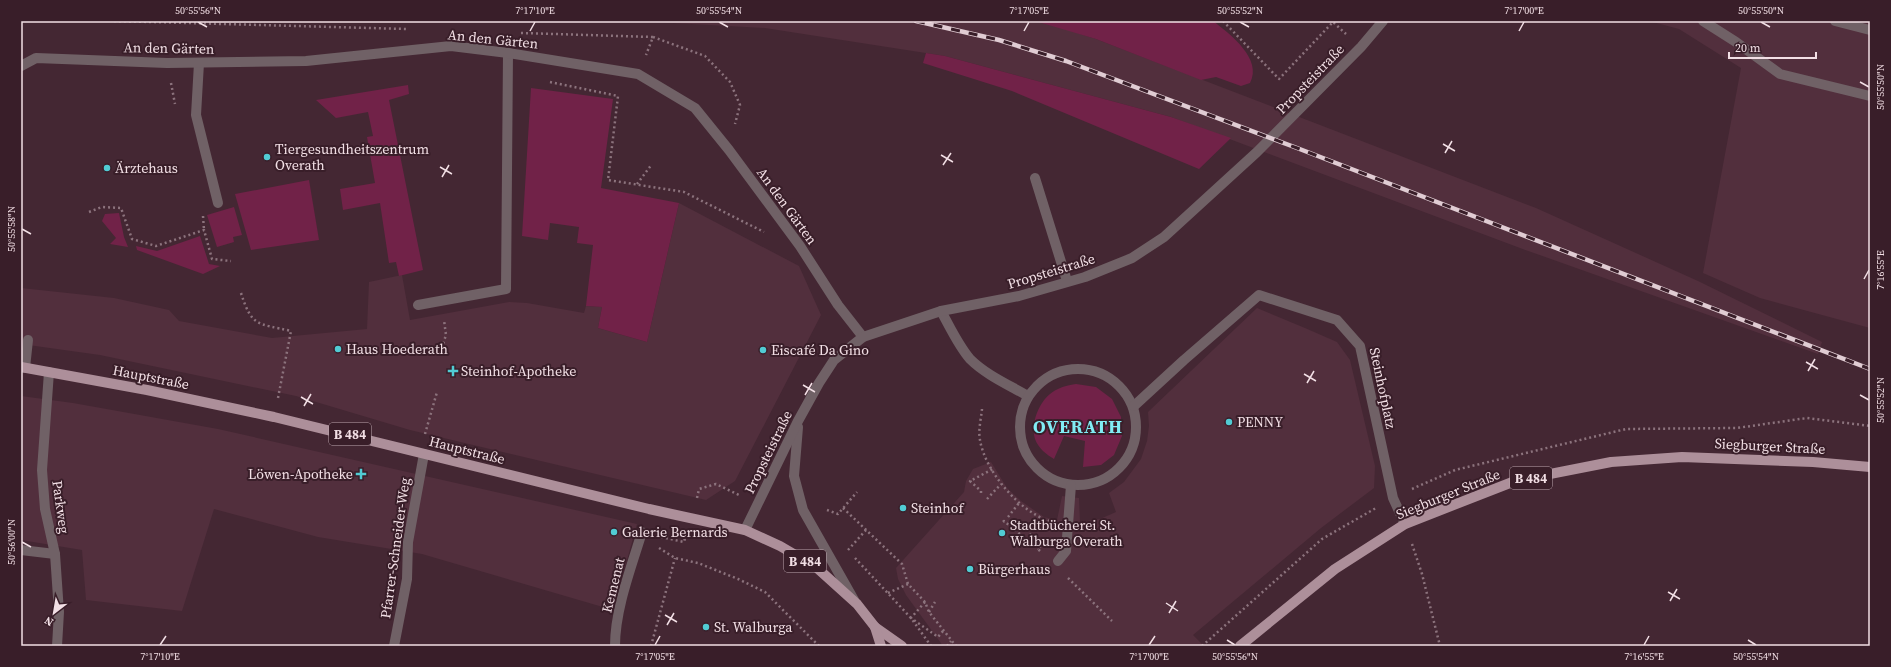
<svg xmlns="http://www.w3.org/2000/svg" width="1891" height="667" viewBox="0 0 1891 667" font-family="'Source Serif 4',serif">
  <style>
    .built { fill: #522f3d }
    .green { fill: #712248 }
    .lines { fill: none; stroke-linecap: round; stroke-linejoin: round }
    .path { stroke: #8c737d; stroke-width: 2.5; stroke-dasharray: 2 3; stroke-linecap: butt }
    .service { stroke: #706166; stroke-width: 10 }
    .minor { stroke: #706166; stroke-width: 10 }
    .tertiary { stroke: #706166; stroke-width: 10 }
    .primary { stroke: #ad8f9a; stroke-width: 10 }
    .rail-casing { stroke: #e0ccd3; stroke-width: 4.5 }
    .rail { stroke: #391e29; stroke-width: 3; stroke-dasharray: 9; stroke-linecap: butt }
    .ticks { fill: none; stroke: #f2dfe5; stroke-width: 1.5 }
    .poi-dot { fill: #51ccd4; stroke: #391e29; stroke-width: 1.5 }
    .labels { text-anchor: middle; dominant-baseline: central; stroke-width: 4; stroke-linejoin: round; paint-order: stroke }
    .shield { fill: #391e29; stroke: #baa5ad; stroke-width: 1 }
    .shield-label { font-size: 13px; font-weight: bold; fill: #f2dfe5 }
    .street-label { font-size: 14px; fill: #f2dfe5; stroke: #391e29 }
    .poi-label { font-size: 14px; fill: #f2dfe5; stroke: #391e29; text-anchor: start }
    .district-label { font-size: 18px; font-weight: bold; letter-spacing: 1px; fill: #81ecf4; stroke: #391e29 }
    .neatline { fill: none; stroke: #f2dfe5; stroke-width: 1.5 }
    .ticks-label { font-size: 10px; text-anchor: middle; fill: #f2dfe5 }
  </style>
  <rect width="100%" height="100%" fill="#442733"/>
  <g class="built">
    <path d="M637 21H1041L1096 39 1536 208 1698 281 1822 342 1818 354 1520 248 1171 117 945 56 765 28Z"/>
    <path d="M1649 21H1870V328L1760 298 1703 273 1741 68 1679 29Z"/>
    <path d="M679 203 799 266 821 315 735 481 706 500 410 430 296 396 100 355 21 344V288L114 298 169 310 179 321 272 338 367 329 369 282 402 275 410 320 509 302 527 303 584 313 586 306 602 307 598 328 647 342Z"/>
    <path d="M1257 308 1305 328 1337 342 1350 360 1375 466 1374 488 1321 528 1193 635 1204 646H943L906 595 898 579 896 568 964 492 966 481 973 469 991 462 1007 488 1021 501 1044 517 1057 520 1062 496 1079 498 1080 522 1100 519 1116 512 1109 493 1124 482 1141 459 1147 441 1149 426 1148 412Z"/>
    <path d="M21 396 73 403 218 429 637 524 613 610 422 554 318 537 214 509 182 611 86 600 82 550 21 540Z"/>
  </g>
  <g class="green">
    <path d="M1035 21H1213C1230 34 1263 59 1250 83L1241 86 1216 77 1201 80 1096 39Z"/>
    <path d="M926 53 945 56 1171 117 1231 138 1199 169 1012 91 923 63Z"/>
    <path d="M408 85 409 94 389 100 423 270 399 276 396 262 389 263 380 203 343 210 340 189 375 183 367 137 373 136 368 112 336 118 316 100Z"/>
    <path d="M531 88 613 99 601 188 679 203 647 342 598 328 602 307 586 306 593 245 577 243 579 227 550 223 548 240 522 236Z"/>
    <path d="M309 180 319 240 251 250 235 194Z"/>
    <path d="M234 207 242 235 233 237 234 242 217 247 207 215Z"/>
    <path d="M119 213 124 237 128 247 110 244 116 238 102 221 105 214Z"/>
    <path d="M200 236 209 264 220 266 203 274 137 250 136 246 157 251Z"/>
    <path d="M1076 384 1096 387 1112 399 1121 417 1122 436 1114 455 1101 465 1083 467 1085 441 1064 436 1054 459C1047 455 1038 448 1035 439 1030 421 1041 396 1058 389 1064 386 1070 385 1076 384Z"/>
  </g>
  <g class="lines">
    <g class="path">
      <path d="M114 21 406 29"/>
      <path d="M1223 21 1279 79 1333 22 1346 34"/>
      <path d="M521 33 653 37 646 55"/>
      <path d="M653 37 705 56 730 82 740 105 735 124"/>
      <path d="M550 82 618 96 608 180 684 192 764 232"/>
      <path d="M171 83 175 104"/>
      <path d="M637 184 652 164"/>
      <path d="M89 212 102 207 121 208 132 239 156 246 204 230 212 259 231 261"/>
      <path d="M203 216 204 230"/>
      <path d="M241 293C252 328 258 323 291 331L278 398"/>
      <path d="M440 353 446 335 444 320"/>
      <path d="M982 409C981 419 978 431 980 440 985 471 1019 511 1049 521"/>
      <path d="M425 434 437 392"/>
      <path d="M1412 489 1455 470 1626 429 1737 428 1807 418 1870 426"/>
      <path d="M981 493V491L970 481 993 469"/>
      <path d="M697 498 699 489 716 484 739 495"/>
      <path d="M987 499 1001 484"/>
      <path d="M843 508 902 564 908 584 925 602 929 612 956 646"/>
      <path d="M827 510 838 514 857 492"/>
      <path d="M1008 517 1019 503"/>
      <path d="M1003 522 1004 521 1038 549"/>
      <path d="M1030 535 1043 519"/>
      <path d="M661 537 684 542 685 538"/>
      <path d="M1412 544 1422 574 1440 646"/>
      <path d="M659 548 675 558 698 563 738 579 765 592 819 646"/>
      <path d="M848 550 866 530"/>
      <path d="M1040 551 1038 549 1046 540"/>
      <path d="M855 558 911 618 931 646"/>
      <path d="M1068 578 1112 621"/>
      <path d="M888 593 908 584"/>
      <path d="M925 602 911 618 938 637 943 631"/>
      <path d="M929 612 935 602"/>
      <path d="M651 646 675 558"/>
      <path d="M947 646 951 641"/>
      <path d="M1202 646 1322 539 1376 508"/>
    </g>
    <g class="service">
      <path d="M1703 21 1736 42 1780 74 1870 96"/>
      <path d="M1835 21 1870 30"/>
      <path d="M199 63 196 115 218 203"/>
      <path d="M1035 178 1067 281"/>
      <path d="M418 305 506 289 508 53"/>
      <path d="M941 311C950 327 958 345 970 359 986 375 1009 385 1028 396"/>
      <path d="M25 368 28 340"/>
      <circle cx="1078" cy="427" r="58"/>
      <path d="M1134 406 1184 360 1259 295 1337 320 1360 346 1393 498 1405 524"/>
      <path d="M21 550 55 554"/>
      <path d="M1058 561 1066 551 1071 485"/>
      <path d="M394 646 407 579 408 542 424 454"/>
    </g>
    <g class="minor">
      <path d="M21 66 36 58 167 63 306 61 451 46 508 53 638 74 695 108 729 150 800 246 838 305 863 337"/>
      <path d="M49 372 42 470 45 509 55 554 59 612 57 646"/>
      <path d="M615 646C615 609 631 568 642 532"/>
    </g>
    <g class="tertiary">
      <path d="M798 427 794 476 803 510 854 600"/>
      <path d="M745 530 798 421 819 383 834 360 863 337 941 311 1019 296 1085 277 1132 258 1164 237 1257 152 1361 47 1383 21"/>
    </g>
    <g class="primary">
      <path d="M21 367 147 390 274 417 649 509 745 530 780 546 816 567 857 604 875 627 902 646"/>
      <path d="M875 627 881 646"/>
      <path d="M1240 646 1335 569 1405 524 1515 481 1611 462 1682 457 1813 462 1870 467"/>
    </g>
    <g class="rail-casing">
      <path id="rail" d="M916 21 999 40 1066 61 1297 148 1870 369"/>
    </g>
    <use href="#rail" class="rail"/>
  </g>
  <path class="ticks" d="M198 22 207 27M719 22 728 27M1240 22 1249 27M1761 22 1770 27M530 31 535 22M1024 31 1029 22M1519 31 1524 22M1860 82 1869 87M1443 144 1455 151M1445 153 1452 141M941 155 953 162M943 165 951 153M440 167 452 174M442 177 449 165M22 229 31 234M1864 279 1869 270M1806 362 1818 369M1808 371 1815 359M1304 374 1316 381M1307 383 1314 371M803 385 815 392M805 395 812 383M1860 395 1869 400M301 397 313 404M304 406 311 394M22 542 31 547M1668 592 1680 599M1670 601 1677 589M1166 603 1178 611M1169 613 1176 601M665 615 677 622M667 625 674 613M1227 640 1235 645M1748 640 1756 645M160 645 166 636M655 645 660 636M1149 645 1155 636M1644 645 1649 636"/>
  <g class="poi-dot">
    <circle cx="267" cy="157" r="4"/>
    <circle cx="107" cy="168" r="4"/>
    <circle cx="338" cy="349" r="4"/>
    <circle cx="763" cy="350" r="4"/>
    <path d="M451 365h4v4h4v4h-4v4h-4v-4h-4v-4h4z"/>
    <circle cx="1229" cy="422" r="4"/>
    <path d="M359 468h4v4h4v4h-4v4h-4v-4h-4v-4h4z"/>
    <circle cx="903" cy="508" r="4"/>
    <circle cx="614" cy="532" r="4"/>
    <circle cx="1002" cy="533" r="4"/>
    <circle cx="970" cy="569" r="4"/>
    <circle cx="706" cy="627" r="4"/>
  </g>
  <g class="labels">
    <g class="shield">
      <rect x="329" y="423" width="42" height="22" rx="3"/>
      <rect x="1510" y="467" width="42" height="22" rx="3"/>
      <rect x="784" y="550" width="42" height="22" rx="3"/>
    </g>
    <g class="shield-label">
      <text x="350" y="434">B 484</text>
      <text x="1531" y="478">B 484</text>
      <text x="805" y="561">B 484</text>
    </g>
    <g class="street-label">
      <text transform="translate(493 39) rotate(6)">An den Gärten</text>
      <text transform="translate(169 48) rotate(1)">An den Gärten</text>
      <text transform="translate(1310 79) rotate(-46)">Propsteistraße</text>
      <text transform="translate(787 206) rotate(54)">An den Gärten</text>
      <text transform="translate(1051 271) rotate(-17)">Propsteistraße</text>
      <text transform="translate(151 377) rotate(11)">Hauptstraße</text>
      <text transform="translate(1383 388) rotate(78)">Steinhofplatz</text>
      <text transform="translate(1770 446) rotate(3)">Siegburger Straße</text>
      <text transform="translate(467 450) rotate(14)">Hauptstraße</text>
      <text transform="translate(768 452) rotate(-64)">Propsteistraße</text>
      <text transform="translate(1448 494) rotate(-22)">Siegburger Straße</text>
      <text transform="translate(61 507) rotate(82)">Parkweg</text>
      <text transform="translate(395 548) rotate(-82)">Pfarrer-Schneider-Weg</text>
      <text transform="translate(613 585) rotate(-76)">Kemenat</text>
    </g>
    <g class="poi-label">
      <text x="275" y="149">Tiergesundheitszentrum<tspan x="275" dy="16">Overath</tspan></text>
      <text x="115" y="168">Ärztehaus</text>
      <text x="346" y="349">Haus Hoederath</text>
      <text x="771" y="350">Eiscafé Da Gino</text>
      <text x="461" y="371">Steinhof-Apotheke</text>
      <text x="1237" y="422">PENNY</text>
      <text x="353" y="474" text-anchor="end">Löwen-Apotheke</text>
      <text x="911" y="508">Steinhof</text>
      <text x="1010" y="525">Stadtbücherei St.<tspan x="1010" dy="16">Walburga Overath</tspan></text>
      <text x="622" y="532">Galerie Bernards</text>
      <text x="978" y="569">Bürgerhaus</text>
      <text x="714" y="627">St. Walburga</text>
    </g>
    <g class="district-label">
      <text x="1078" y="426">OVERATH</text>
    </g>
  </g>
  <rect width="1891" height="667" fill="none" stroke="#391e29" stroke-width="44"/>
  <g transform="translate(54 613) rotate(211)" stroke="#391e29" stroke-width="3" paint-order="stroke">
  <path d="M0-3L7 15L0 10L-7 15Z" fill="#f2dfe5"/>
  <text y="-6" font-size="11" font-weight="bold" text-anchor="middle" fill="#f2dfe5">N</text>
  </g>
  <path d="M1729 52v6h87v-6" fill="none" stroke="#f2dfe5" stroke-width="2"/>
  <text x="1735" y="52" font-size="12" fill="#f2dfe5" stroke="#391e29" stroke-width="3" paint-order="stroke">20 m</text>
  <rect x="22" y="22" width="1847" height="623" class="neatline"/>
  <g class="ticks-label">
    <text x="198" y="14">50°55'56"N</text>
    <text x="535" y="14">7°17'10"E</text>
    <text x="719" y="14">50°55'54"N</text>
    <text x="1029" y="14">7°17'05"E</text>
    <text x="1240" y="14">50°55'52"N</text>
    <text x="1524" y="14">7°17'00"E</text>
    <text x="1761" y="14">50°55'50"N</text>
    <text transform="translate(1880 87) rotate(-90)" y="4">50°55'50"N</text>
    <text transform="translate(11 229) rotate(-90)" y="4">50°55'58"N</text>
    <text transform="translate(1880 270) rotate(-90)" y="4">7°16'55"E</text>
    <text transform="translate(1880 400) rotate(-90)" y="4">50°55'52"N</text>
    <text transform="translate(11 542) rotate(-90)" y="4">50°56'00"N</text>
    <text x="160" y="660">7°17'10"E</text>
    <text x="655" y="660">7°17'05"E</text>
    <text x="1149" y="660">7°17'00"E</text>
    <text x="1235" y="660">50°55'56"N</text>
    <text x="1644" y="660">7°16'55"E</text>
    <text x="1756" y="660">50°55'54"N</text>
  </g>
</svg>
